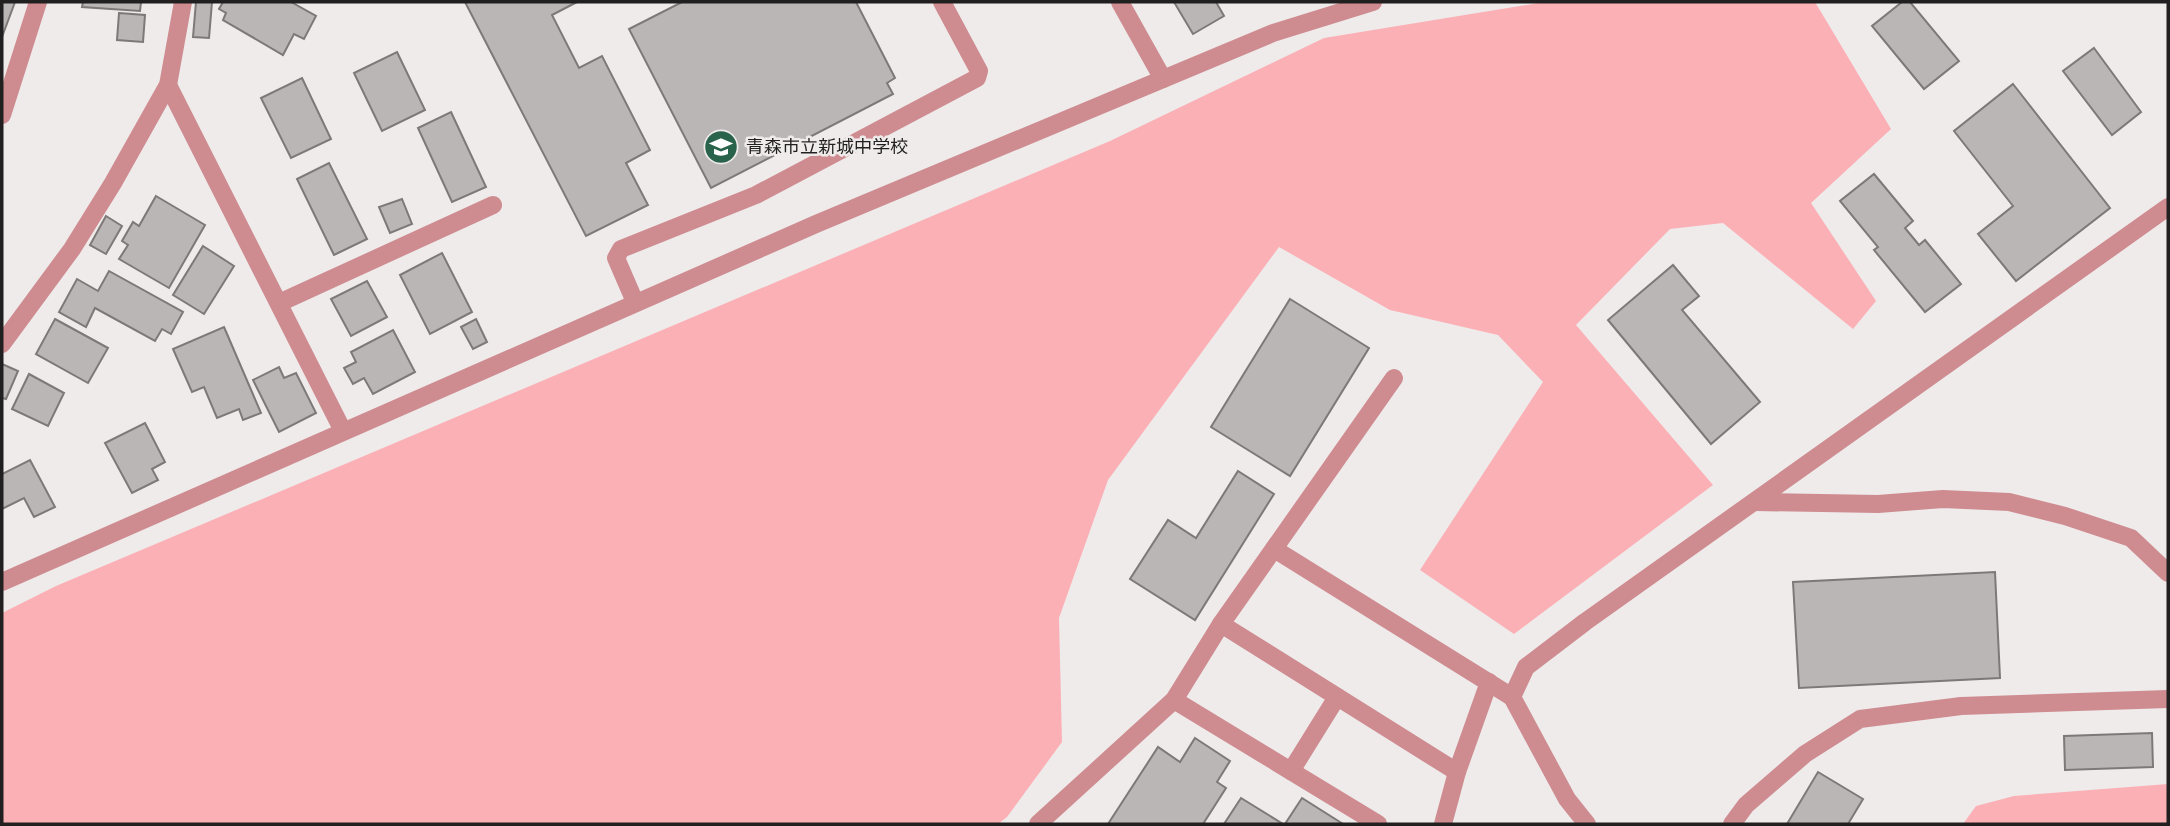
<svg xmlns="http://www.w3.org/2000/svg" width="2170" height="826" viewBox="0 0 2170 826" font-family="'DM Sans','Noto Sans JP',sans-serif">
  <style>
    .green { fill: #fbb0b6 }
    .building { fill: #bab6b6; stroke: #7d7979; stroke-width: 2 }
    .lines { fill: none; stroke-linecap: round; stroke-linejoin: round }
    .lane { stroke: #ce8c91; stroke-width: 18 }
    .street { stroke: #ce8c91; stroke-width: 18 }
    .labels { text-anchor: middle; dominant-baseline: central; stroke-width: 5; stroke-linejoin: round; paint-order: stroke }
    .poi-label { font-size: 18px; fill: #211f1f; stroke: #efebeb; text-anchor: start }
  </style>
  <rect width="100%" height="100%" fill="#efebeb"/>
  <g class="green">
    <path d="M1545 2H1815L1891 129 1811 203 1876 301 1853 329 1723 223 1670 229 1576 325 1713 485 1514 634 1420 570 1543 382 1498 335 1390 310 1279 247 1108 480 1059 618 1062 742 1007 817 998 824H2V613L56 586 1110 141 1324 38Z"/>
    <path d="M2168 784V824H1963L1976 806 2014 796Z"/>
  </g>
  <g class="building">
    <path d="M2 2H15L2 37Z"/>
    <path d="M83 2H141L140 11 82 7Z"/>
    <path d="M196 2H212L209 38 193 37Z"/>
    <path d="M223 2H291L316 16 304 39 294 34 283 55 223 20 226 13 219 9Z"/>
    <path d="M465 2H577L552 15 579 68 602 56 650 150 626 163 648 205 586 236Z"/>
    <path d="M682 2H856L895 78 887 83 893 94 711 188 629 29Z"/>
    <path d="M1174 2H1216L1224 16 1193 34Z"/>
    <path d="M1902 2H1910L1959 61 1924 89 1872 26Z"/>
    <path d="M119 13 145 15 143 42 117 40Z"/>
    <path d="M2094 48 2141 112 2112 135 2063 71Z"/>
    <path d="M397 52 425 110 382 131 354 73Z"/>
    <path d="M302 78 331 139 291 158 261 98Z"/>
    <path d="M2013 84 2110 208 2016 281 1978 234 2013 206 1954 131Z"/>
    <path d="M451 112 486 187 452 202 418 128Z"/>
    <path d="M329 163 367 239 334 255 297 179Z"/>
    <path d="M1874 174 1913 221 1905 228 1919 245 1925 240 1961 284 1925 312 1874 250 1878 247 1840 201Z"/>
    <path d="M156 196 205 225 169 288 119 259 128 245 122 241 133 222 139 226Z"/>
    <path d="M402 199 412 224 390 233 379 207Z"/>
    <path d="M106 216 122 226 106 254 90 245Z"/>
    <path d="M203 246 234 266 204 314 173 295Z"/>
    <path d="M442 253 472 312 430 334 400 275Z"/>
    <path d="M1673 265 1699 296 1682 310 1760 402 1711 444 1608 320Z"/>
    <path d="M109 271 183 312 171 334 162 329 155 341 95 308 86 327 59 312 77 279 98 291Z"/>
    <path d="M367 281 387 317 351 336 331 299Z"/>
    <path d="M1290 299 1369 348 1290 476 1211 427Z"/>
    <path d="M55 319 108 348 88 383 36 354Z"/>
    <path d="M476 319 487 342 473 349 461 327Z"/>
    <path d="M224 327 261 413 243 420 239 409 217 418 204 387 192 392 173 349Z"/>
    <path d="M393 330 415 372 373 394 364 378 353 384 344 368 356 362 351 352Z"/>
    <path d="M2 364 18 371 6 399 2 398Z"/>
    <path d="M279 367 284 378 296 373 316 413 279 432 253 380Z"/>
    <path d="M29 374 64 393 48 426 12 409Z"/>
    <path d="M145 423 165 462 152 469 158 480 132 493 105 443Z"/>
    <path d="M30 460 55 507 34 517 24 498 2 509V474Z"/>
    <path d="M1238 471 1274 494 1195 620 1130 579 1168 520 1196 538Z"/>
    <path d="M1995 572 2000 678 1799 688 1793 582Z"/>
    <path d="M2152 733 2153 767 2065 770 2064 736Z"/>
    <path d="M1195 738 1230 761 1217 782 1226 788 1203 824H1108L1158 747 1180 762Z"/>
    <path d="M1818 772 1863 799 1848 824H1787Z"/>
    <path d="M1241 798 1283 824H1224Z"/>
    <path d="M1302 798 1343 824H1285Z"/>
  </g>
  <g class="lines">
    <g class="lane">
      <path d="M635 302 616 258 621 249 756 195 977 78 979 71 942 2"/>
      <path d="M279 303 493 205"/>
      <path d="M1756 502 1878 504 1943 499 2009 502 2065 516 2131 538 2168 573"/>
      <path d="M1274 549 1512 697"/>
      <path d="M1221 624 1457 772"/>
      <path d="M1174 700 1378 824"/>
      <path d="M1291 771 1337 697"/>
      <path d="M1038 824 1174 700 1221 624 1394 378"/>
      <path d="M1443 824 1457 772 1489 682"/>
      <path d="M1587 824 1567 799 1512 697 1526 667 1585 622 2168 207"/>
      <path d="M1732 824 1746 805 1805 754 1860 719 1961 706 2168 699"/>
    </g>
    <g class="street">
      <path d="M1120 2 1163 79"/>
      <path d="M168 85 343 431"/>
      <path d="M2 115 38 2"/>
      <path d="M2 344 72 249 113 183 168 85 183 2"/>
      <path d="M2 582 816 224 1273 33 1373 2"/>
    </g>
  </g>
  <defs>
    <g id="school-disc" transform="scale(1.75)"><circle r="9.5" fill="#2a634b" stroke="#efebeb"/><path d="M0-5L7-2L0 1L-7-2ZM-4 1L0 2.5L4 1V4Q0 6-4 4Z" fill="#fff"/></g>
  </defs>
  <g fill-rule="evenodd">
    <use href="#school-disc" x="721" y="147"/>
  </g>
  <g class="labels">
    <g class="poi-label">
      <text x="746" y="147">青森市立新城中学校</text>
    </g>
  </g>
  <rect width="2170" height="826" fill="none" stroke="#211f1f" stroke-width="7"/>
</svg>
